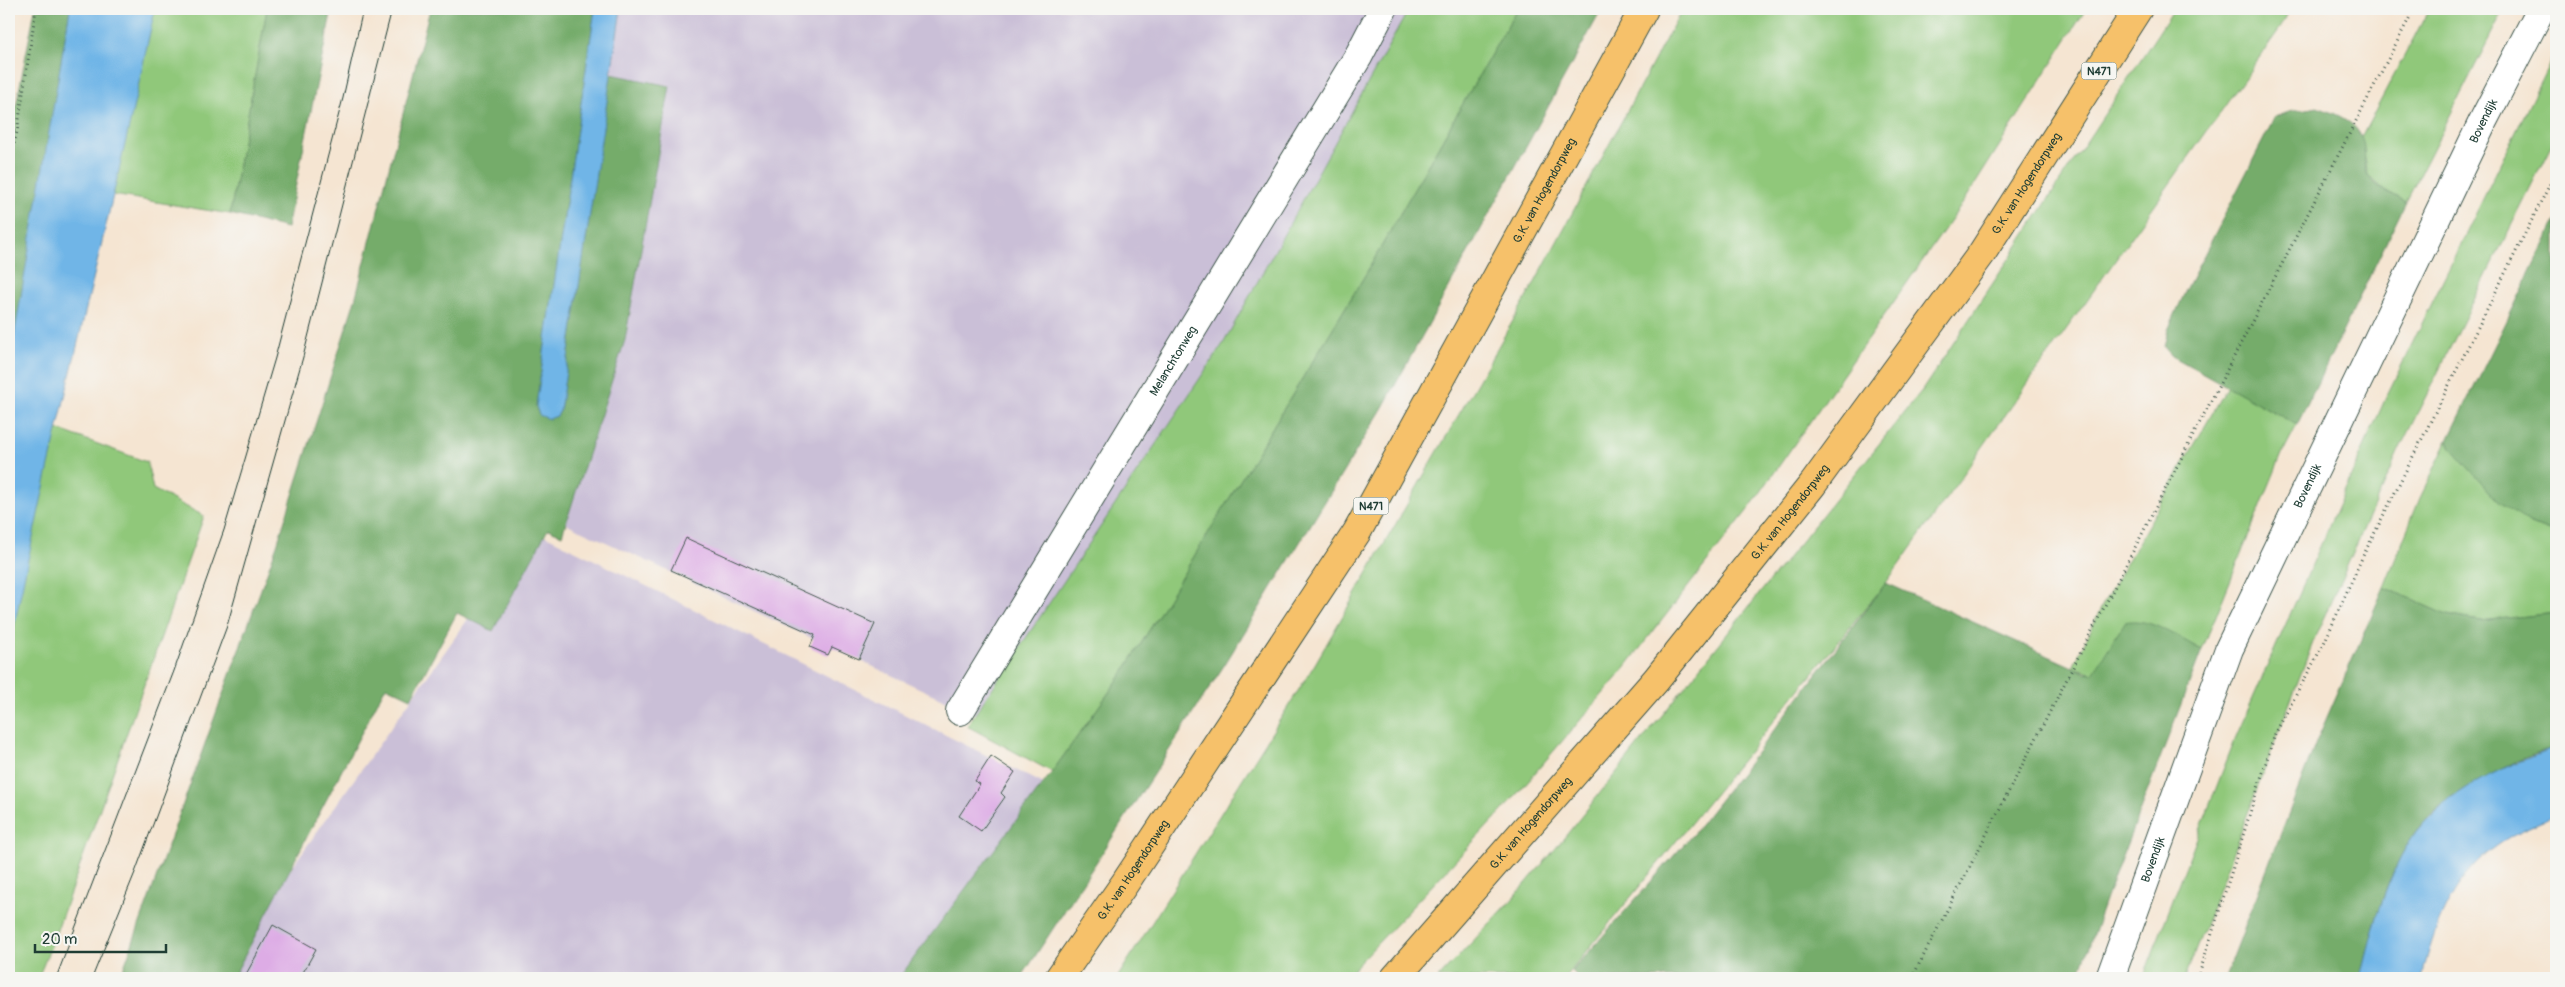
<svg xmlns="http://www.w3.org/2000/svg" width="2565" height="987" viewBox="0 0 2565 987" font-family="Pangolin,sans-serif">
  <style>
    .industrial { fill: #cabfd7 }
    .green { fill: #90c87a; stroke: #588257 }
    .forest { fill: #74ac6a; stroke: #4a744f }
    .water { fill: #70b5e7; stroke: #48798e }
    .building { fill: #ddace5 }
    .lines { fill: none; stroke-linecap: round; stroke-linejoin: round }
    .minor-casing { stroke: #3f564c; stroke-width: 30 }
    .primary-casing { stroke: #3f564c; stroke-width: 30 }
    .path { stroke: #3f564c; stroke-width: 3; stroke-dasharray: 1 4; stroke-linecap: butt }
    .minor { stroke: #fff; stroke-width: 28 }
    .primary { stroke: #f6c16b; stroke-width: 28 }
    .tram { stroke: #1f3d34; stroke-width: 1 }
    .labels { text-anchor: middle; dominant-baseline: central; stroke-width: 4; stroke-linejoin: round; paint-order: stroke }
    .shield { fill: #f6f6f2; stroke: #60746d; stroke-width: 1 }
    .shield-label { font-size: 11px; font-weight: bold; fill: #1f3d34 }
    .street-label { font-size: 12px; fill: #1f3d34; stroke: #f6f6f2 }
  </style>
  <rect width="100%" height="100%" fill="#f6f6f2"/>
  <filter id="ink" filterUnits="userSpaceOnUse"><feTurbulence type="fractalNoise" baseFrequency=".02" numOctaves="2"/><feDisplacementMap in="SourceGraphic" scale="10" xChannelSelector="R" yChannelSelector="G"/><feConvolveMatrix kernelMatrix="1 2 1 2 8 2 1 2 1" color-interpolation-filters="sRGB"/></filter>
  <filter id="wash" filterUnits="userSpaceOnUse"><feTurbulence type="fractalNoise" baseFrequency=".0096" numOctaves="4" result="noise"/><feDisplacementMap in="SourceGraphic" scale="20" xChannelSelector="R" yChannelSelector="G"/><feGaussianBlur stdDeviation="1.12" result="paint"/><feColorMatrix in="noise" values="0 0 0 0 0 0 0 0 0 0 0 0 0 0 0 0 0 1.4 0 .05"/><feComposite in="paint" operator="in"/></filter>
  <g filter="url(#wash)">
    <rect width="100%" height="100%" fill="#f5e5d2"/>
    <g class="industrial">
      <path d="M599 9H1497L1039 744 548 515Z"/>
      <path d="M532 529 1052 788 917 978H224L248 929Z"/>
    </g>
    <g class="green">
      <path d="M155 9H267L230 214 113 195Z"/>
      <path d="M1409 9H1517L1364 277 1125 670 1052 772 967 726 1223 344Z"/>
      <path d="M1682 9H2086L1965 200 1751 506 1620 674 1503 810 1345 978H1117L1315 664 1533 286Z"/>
      <path d="M2174 9H2290L2281 27 1886 583 1565 978H1438L1511 901 1556 848 1923 389Z"/>
      <path d="M2429 9H2504L2406 202 2383 189 2368 175 2361 138Z"/>
      <path d="M2556 50V136L2400 448 2315 637 2185 978H2143L2235 739 2387 395Z"/>
      <path d="M2228 386 2297 425 2282 454 2202 650 2150 624 2101 664 2093 673 2073 667 2104 602Z"/>
      <path d="M57 429 147 462 153 489 204 516 52 944 38 978H9V652L31 538Z"/>
      <path d="M2448 440 2450 447 2529 523 2556 534V613L2479 621 2447 615 2384 587 2420 498Z"/>
    </g>
    <g class="forest">
      <path d="M35 9H70L14 341 9 339V141Z"/>
      <path d="M267 9H332L287 228 230 214Z"/>
      <path d="M430 9H595L536 406 539 415 557 416 560 411 611 74 670 86 625 340 562 535 548 529 493 631 457 613 411 698 386 686 233 978H120L277 545 355 300Z"/>
      <path d="M1517 9H1602L1382 409 1225 664 1021 978H899L1052 772 1125 670 1364 277Z"/>
      <path d="M2317 107C2337 114 2362 123 2364 148 2365 156 2364 167 2368 175 2375 187 2394 195 2406 202L2297 425 2172 356 2164 347 2168 330 2186 290 2275 117 2289 112Z"/>
      <path d="M2556 221V534L2529 523 2497 500 2450 447 2448 440Z"/>
      <path d="M1886 583 2084 672 2093 673 2125 622C2150 616 2180 639 2202 650L2106 898 2078 978H1579L1572 971 1693 834 1748 764Z"/>
      <path d="M2384 587 2447 615 2479 621 2556 613V749C2536 751 2514 763 2496 772 2470 785 2441 801 2422 824 2388 868 2373 925 2361 978H2225L2317 740Z"/>
    </g>
    <g class="water">
      <path d="M70 9H155C110 224 51 436 9 652V366Z"/>
      <path d="M595 9H621L560 411 557 416 549 419 539 415 536 406Z"/>
      <path d="M2552 749H2556V816C2473 845 2441 895 2422 978H2361C2372 930 2390 861 2424 823 2457 786 2506 766 2552 749Z"/>
    </g>
    <g id="blocks">
      <g class="building">
        <path d="M686 538 875 624 859 659 832 647 828 655 810 647 815 635 671 570Z"/>
        <path d="M991 756 1015 772 1001 793 1005 797 981 831 959 816 980 784 975 781Z"/>
        <path d="M273 925 316 949 300 978H244Z"/>
      </g>
    </g>
  </g>
  <g filter="url(#ink)">
    <use href="#blocks" fill-opacity="0" stroke="#3f564c" stroke-width="1"/>
    <g class="lines">
      <g class="minor-casing">
        <g id="minor">
          <path id="s1" d="M960 711 1358 57 1383 9"/>
          <path id="s2" d="M2110 978 2229 649 2484 119 2541 9"/>
        </g>
      </g>
      <g class="primary-casing">
        <g id="primary">
          <path id="s3" d="M1059 978 1125 883 1357 532 1644 9"/>
          <path id="s4" d="M1395 978 1656 680 1813 484 1982 253 2138 9"/>
        </g>
      </g>
      <g class="path">
        <path d="M9 130 17 132"/>
        <path d="M9 163 17 132 36 9"/>
        <path d="M1912 978 2414 9"/>
        <path d="M2198 978 2275 734 2325 641 2362 558 2556 172"/>
      </g>
      <use href="#minor" class="minor"/>
      <use href="#primary" class="primary"/>
      <g class="tram">
        <path d="M56 978 174 671 224 530 275 358 343 98 363 9"/>
        <path d="M92 978 136 870 227 626 303 357 392 9"/>
      </g>
    </g>
  </g>
  <g class="labels">
    <g class="shield">
      <rect x="2081.5" y="62.5" width="35" height="17" rx="4"/>
      <rect x="1353.5" y="497.5" width="35" height="17" rx="4"/>
    </g>
    <g class="shield-label">
      <text x="2099" y="71">N471</text>
      <text x="1371" y="506">N471</text>
    </g>
    <g class="street-label">
      <text stroke="none"><textPath href="#s2" startOffset="936">Bovendijk</textPath></text>
      <text stroke="none"><textPath href="#s4" startOffset="1016">G.K. van Hogendorpweg</textPath></text>
      <text stroke="none"><textPath href="#s3" startOffset="926">G.K. van Hogendorpweg</textPath></text>
      <text stroke="none"><textPath href="#s1" startOffset="410">Melanchtonweg</textPath></text>
      <text stroke="none"><textPath href="#s2" startOffset="531">Bovendijk</textPath></text>
      <text stroke="none"><textPath href="#s4" startOffset="611">G.K. van Hogendorpweg</textPath></text>
      <text stroke="none"><textPath href="#s4" startOffset="206">G.K. van Hogendorpweg</textPath></text>
      <text stroke="none"><textPath href="#s2" startOffset="126">Bovendijk</textPath></text>
      <text stroke="none"><textPath href="#s3" startOffset="131">G.K. van Hogendorpweg</textPath></text>
    </g>
  </g>
  <rect width="2565" height="987" fill="none" stroke="#f6f6f2" stroke-width="30"/>
  <path d="M35 944v8h131v-8" fill="none" stroke="#1f3d34" stroke-width="2.5"/>
  <text x="42" y="944" font-size="15" fill="#1f3d34" stroke="#f6f6f2" stroke-width="4" paint-order="stroke">20 m</text>
</svg>
